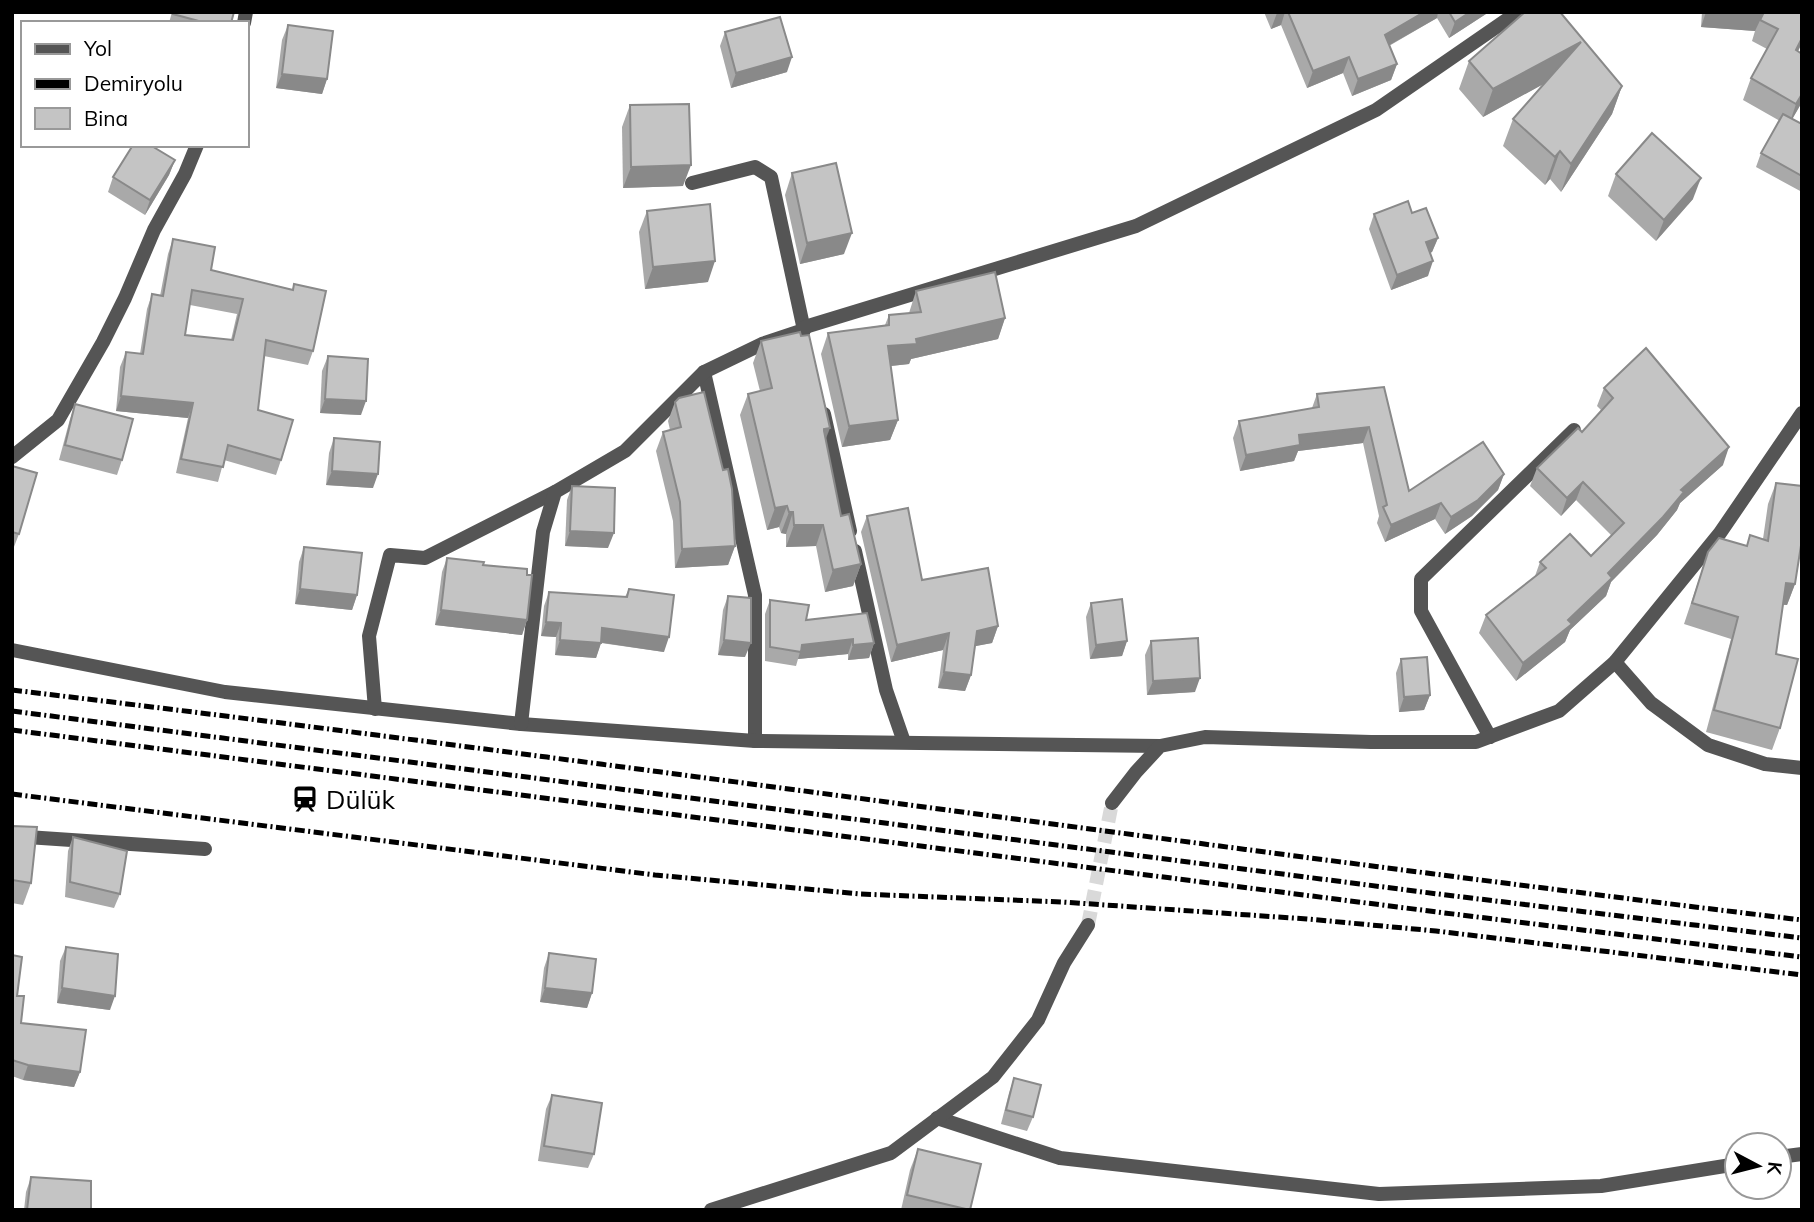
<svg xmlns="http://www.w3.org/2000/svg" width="1814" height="1222" viewBox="0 0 1814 1222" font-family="Mulish,sans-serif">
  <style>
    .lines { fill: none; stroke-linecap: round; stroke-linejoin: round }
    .minor-tunnel { stroke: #d9d9d9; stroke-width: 14; stroke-dasharray: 14 7; stroke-linecap: butt }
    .minor { stroke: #555; stroke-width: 14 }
    .rail { stroke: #000; stroke-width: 5; stroke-dasharray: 10 3.5 2 3.5; stroke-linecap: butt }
    .wall { fill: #a9a9a9; fill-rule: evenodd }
    .shaded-wall { fill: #898989 }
    .building { fill: #c4c4c4; stroke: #898989; stroke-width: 2; fill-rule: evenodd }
    .labels { text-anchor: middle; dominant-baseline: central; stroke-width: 7; stroke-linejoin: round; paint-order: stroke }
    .poi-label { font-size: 26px; fill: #000; stroke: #fff; text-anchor: start }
  </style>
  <rect width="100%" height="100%" fill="#fff"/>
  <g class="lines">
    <path class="minor-tunnel" d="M1088 925 1112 803"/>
    <g class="minor">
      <path d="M244 23 246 12"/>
      <path d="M692 183 755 167 771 177 804 330"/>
      <path d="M704 372 755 595V741"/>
      <path d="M824 414 850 531"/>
      <path d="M12 457 58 420 103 342 125 298 154 230 185 174 197 145"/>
      <path d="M855 551 886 690 904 742"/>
      <path d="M12 650 225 692 521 724 755 741 1160 746"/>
      <path d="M1615 662 1651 703 1708 745 1765 764 1802 768"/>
      <path d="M375 709 369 636 390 555 425 558 555 492"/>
      <path d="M521 724 543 532 555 492 625 451 704 372 762 344 804 330 805 327 1136 226 1376 110 1518 12"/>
      <path d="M1490 737 1421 611V579L1574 430"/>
      <path d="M1112 803 1136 772 1160 746 1205 737 1371 742H1476L1559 711 1615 662 1720 533 1802 413"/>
      <path d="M12 836 205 849"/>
      <path d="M937 1118 1060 1158 1379 1194 1601 1186 1737 1164"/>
      <path d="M1779 1157 1802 1154"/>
      <path d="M711 1210 891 1153 993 1077 1038 1020 1064 963 1088 925"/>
    </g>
    <g class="rail">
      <path d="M12 690C609 761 1205 848 1802 920"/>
      <path d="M12 711 1438 894 1802 938"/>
      <path d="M12 730 1437 912 1802 957"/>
      <path d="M12 794 655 875 860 894 1062 902 1307 919 1436 931 1802 975"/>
    </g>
  </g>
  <g class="wall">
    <path d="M172 12H234L231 23H169Z"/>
    <path d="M1264 12H1489L1449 38 1437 18 1389 46 1397 64 1391 80 1352 96 1343 73 1307 88 1281 25 1271 29Z"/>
    <path d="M1702 12H1802V43L1798 51 1802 102 1792 119 1802 124V192L1756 167 1761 153 1780 121 1743 100 1751 78 1767 49 1752 41 1755 31 1701 27Z"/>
    <path d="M288 25 327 79 322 94 276 88 282 40Z"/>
    <path d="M725 32 787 72 731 88 720 46Z"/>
    <path d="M1469 61 1622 86 1612 114 1561 192 1550 179 1545 185 1503 146 1513 119 1543 84 1483 117 1459 89Z"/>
    <path d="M630 105 683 186 623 188 622 127Z"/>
    <path d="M175 160 169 175 145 215 108 192 113 177Z"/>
    <path d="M792 173 844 254 800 264 785 195Z"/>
    <path d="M1616 174 1693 199 1656 241 1608 196Z"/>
    <path d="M647 211 708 282 645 289 639 232Z"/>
    <path d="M1412 213 1438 238 1432 252 1430 253 1428 276 1391 290 1369 229 1374 214Z"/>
    <path d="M173 239 211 270 292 290 294 284 313 351 308 365 264 356 258 410 281 460 276 475 224 460 218 482 176 473 188 418 116 411 120 367 126 352 140 354 147 309 152 294 160 296 168 254ZM190 305 237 314 231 340 185 335Z"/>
    <path d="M916 291 1005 318 998 339 911 359 909 364 891 366 898 420 890 440 842 447 821 354 828 333 885 325 889 315 909 313Z"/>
    <path d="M761 341 826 440 841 516 861 564 853 586 825 592 816 546 786 547V534L781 533 779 527 767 530 740 415 748 394 760 391 753 363Z"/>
    <path d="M328 356 361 415 320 413 322 371Z"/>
    <path d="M1384 387 1409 491 1504 474 1498 490 1472 516 1445 534 1435 519 1385 542 1377 523 1379 516 1363 443 1298 451 1294 461 1240 471 1233 438 1239 421 1312 408 1317 394Z"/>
    <path d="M1604 388 1723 465 1680 503 1677 510 1657 535 1611 582 1606 596 1570 630 1565 642 1516 681 1479 633 1486 615 1535 576 1540 562 1591 556 1612 536 1576 500 1561 516 1530 486 1537 468 1582 432 1601 410 1597 406Z"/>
    <path d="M675 402 735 546 728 565 675 568 673 521 656 451 663 432 670 430 668 421Z"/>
    <path d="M75 404 122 460 117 475 59 460 70 419Z"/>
    <path d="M334 438 373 488 326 485 329 453Z"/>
    <path d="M12 466 19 534 12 552Z"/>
    <path d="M1776 483 1795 584 1787 605H1783L1776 654 1780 728 1772 750 1706 732 1731 639 1684 624 1708 552 1746 546 1763 539 1768 504Z"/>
    <path d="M572 486 608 548 565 546 567 500Z"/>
    <path d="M867 516 922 580 998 626 992 643 975 646 971 675 965 691 938 688 943 650 891 662 861 532Z"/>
    <path d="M304 547 357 595 352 610 295 604 299 562Z"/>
    <path d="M447 558 483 565 527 620 522 635 435 625 442 572Z"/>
    <path d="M629 589 664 652 601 643 596 658 555 655 556 637 541 636 544 606 549 592 625 597Z"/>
    <path d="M728 596 745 657 718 655 723 610Z"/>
    <path d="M770 600 806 620 874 643 869 658 848 660V654L798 659 796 666 765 661V614Z"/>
    <path d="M1091 603 1127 641 1122 656 1090 659 1086 617Z"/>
    <path d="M1151 641 1195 692 1147 695 1145 655Z"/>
    <path d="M1401 659 1430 695 1424 710 1399 712 1396 673Z"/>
    <path d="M12 826 31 883 23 905 12 903Z"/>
    <path d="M73 837 120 894 114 908 65 897 68 851Z"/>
    <path d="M66 947 110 1010 57 1003 60 961Z"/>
    <path d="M549 953 592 993 587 1008 540 1002 544 968Z"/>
    <path d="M12 955 21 1023 80 1072 74 1087 23 1080 12 1076Z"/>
    <path d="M1014 1078 1033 1117 1027 1131 1001 1124 1009 1093Z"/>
    <path d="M552 1095 594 1154 588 1168 538 1161 546 1109Z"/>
    <path d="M918 1149 970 1210H901L910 1170Z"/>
    <path d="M31 1177 91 1210H24L26 1192Z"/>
  </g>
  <g class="shaded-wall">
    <path d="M1279 12H1285L1281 25 1271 29 1277 13Z"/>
    <path d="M1424 12H1438L1437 18 1379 51 1385 35Z"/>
    <path d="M1470 12H1489L1449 38 1455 22Z"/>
    <path d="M1706 12H1764L1755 31 1701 27Z"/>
    <path d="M1802 38V43L1788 71 1796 50Z"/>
    <path d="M1581 42 1571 69 1483 117 1493 89Z"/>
    <path d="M792 57 787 72 731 88 736 73Z"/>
    <path d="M1349 57 1343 73 1307 88 1313 71Z"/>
    <path d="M1397 64 1391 80 1352 96 1358 79Z"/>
    <path d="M282 74 327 79 322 94 276 88Z"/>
    <path d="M1622 86 1612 114 1561 192 1571 164Z"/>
    <path d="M1802 94V102L1789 125 1796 104Z"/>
    <path d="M1560 151 1550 179 1545 185 1555 157Z"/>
    <path d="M175 160 169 175 145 215 150 200Z"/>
    <path d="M691 165 683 186 623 188 631 167Z"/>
    <path d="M1701 178 1693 199 1656 241 1664 220Z"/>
    <path d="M852 233 844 254 800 264 807 243Z"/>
    <path d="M1438 238 1432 252 1421 257 1426 242Z"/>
    <path d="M715 261 708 282 645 289 653 267Z"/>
    <path d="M1433 261 1428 276 1391 290 1397 275Z"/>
    <path d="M1005 318 998 339 911 359 909 364 881 367 888 346Z"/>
    <path d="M121 396 193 403 188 418 116 411Z"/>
    <path d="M325 399 366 401 361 415 320 413Z"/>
    <path d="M898 420 890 440 842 447 849 426Z"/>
    <path d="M1369 427 1363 443 1298 451 1294 461 1240 471 1246 455 1299 435Z"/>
    <path d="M830 428 822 449 824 429Z"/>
    <path d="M1729 447 1723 465 1680 503 1677 510 1657 535 1611 582 1606 596 1570 630 1565 642 1516 681 1523 663 1608 573 1681 490Z"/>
    <path d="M332 471 378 474 373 488 326 485Z"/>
    <path d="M1504 474 1498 490 1472 516 1445 534 1451 517Z"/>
    <path d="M1583 482 1576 500 1561 516 1567 498Z"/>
    <path d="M1441 503 1435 519 1385 542 1391 525Z"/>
    <path d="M787 506 779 527 767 530 775 508Z"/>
    <path d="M789 512H793L786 534 781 533Z"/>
    <path d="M794 525H823L816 546 786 547Z"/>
    <path d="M570 531 614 533 608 548 565 546Z"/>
    <path d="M735 546 728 565 675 568 682 549Z"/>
    <path d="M861 564 853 586 825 592 833 570Z"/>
    <path d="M1786 583 1795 584 1787 605 1779 604Z"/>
    <path d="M300 589 357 595 352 610 295 604Z"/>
    <path d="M441 610 527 620 522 635 435 625Z"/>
    <path d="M546 622 561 623 556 637 541 636Z"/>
    <path d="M998 626 992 643 971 647 977 631Z"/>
    <path d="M602 628 669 637 664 652 597 642Z"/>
    <path d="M949 633 943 650 891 662 897 645Z"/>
    <path d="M853 639 848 654 798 659 802 645Z"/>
    <path d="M560 640 601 643 596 658 555 655Z"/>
    <path d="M724 640 751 643 745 657 718 655Z"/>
    <path d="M1127 641 1122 656 1090 659 1096 645Z"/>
    <path d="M874 643 869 658 848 660 853 645Z"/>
    <path d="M944 672 971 675 965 691 938 688Z"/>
    <path d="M1200 678 1195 692 1147 695 1153 681Z"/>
    <path d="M1430 695 1424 710 1399 712 1404 697Z"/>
    <path d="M62 988 115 996 110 1010 57 1003Z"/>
    <path d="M545 988 592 993 587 1008 540 1002Z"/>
    <path d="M28 1065 80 1072 74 1087 23 1080Z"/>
  </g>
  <g class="building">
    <path d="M174 12H234L231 23H206L173 14Z"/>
    <path d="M1288 12H1424L1385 35 1397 64 1358 79 1349 57 1313 71Z"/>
    <path d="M1449 12H1470L1455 22Z"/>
    <path d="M1525 12H1560L1622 86 1571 164 1560 151 1555 157 1513 119 1581 42 1493 89 1469 61Z"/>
    <path d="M1764 12H1802V38L1796 50 1802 54V94L1796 104 1751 78 1778 29 1760 20Z"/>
    <path d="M780 17 792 57 736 73 725 32Z"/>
    <path d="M288 25 333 31 327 79 282 74Z"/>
    <path d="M689 104 691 165 631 167 630 105Z"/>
    <path d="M1783 114 1802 124V176L1761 153Z"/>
    <path d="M1652 133 1701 178 1664 220 1616 174Z"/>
    <path d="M133 145H150L175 160 150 200 113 177Z"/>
    <path d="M836 163 852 233 807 243 792 173Z"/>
    <path d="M1408 201 1412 213 1426 208 1438 238 1426 242 1433 261 1397 275 1374 214Z"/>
    <path d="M710 204 715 261 653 267 647 211Z"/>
    <path d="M173 239 215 247 211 270 293 290 294 284 326 291 313 351 266 340 258 410 293 420 281 460 228 445 223 467 181 459 193 403 121 396 126 352 143 354 152 294 163 296ZM192 290 243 299 233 340 185 335Z"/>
    <path d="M995 272 1005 318 916 339 917 344 888 346 898 420 849 426 828 333 889 325V315L921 312 916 291Z"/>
    <path d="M800 332 801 336 809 335 830 428 824 429V431L841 516 849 514 861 564 833 570 823 525H794L793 512H789L787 506 775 508 748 394 772 388 761 341Z"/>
    <path d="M1646 348 1729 447 1681 490 1684 492 1663 517 1608 573 1612 578 1568 620 1572 624 1523 663 1486 615 1546 568 1540 562 1570 534 1591 556 1624 523 1583 482 1567 498 1537 468 1578 428 1582 432 1613 398 1604 388Z"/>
    <path d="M328 356 368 359 366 401 325 399Z"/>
    <path d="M1384 387 1409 491 1483 442 1504 474 1478 500 1451 517 1441 503 1391 525 1383 507 1387 505 1369 427 1299 435 1300 445 1246 455 1239 421 1319 407 1317 394Z"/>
    <path d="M704 392 723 470 728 469 732 489 735 546 682 549 680 502 663 432 681 427 675 402 679 398Z"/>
    <path d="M75 404 133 419 122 460 65 445Z"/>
    <path d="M334 438 380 442 378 474 332 471Z"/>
    <path d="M12 466 37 473 19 534 12 532Z"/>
    <path d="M1776 483 1802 486V539L1795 584 1786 583 1776 654 1798 659 1780 728 1714 710 1738 617 1692 603 1708 552 1719 538 1747 546 1750 535 1768 541Z"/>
    <path d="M572 486 615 488 614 533 570 531Z"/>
    <path d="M908 508 922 580 988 568 998 626 977 631 971 675 944 672 949 633 897 645 867 516Z"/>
    <path d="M304 547 362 553 357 595 300 589Z"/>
    <path d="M447 558 484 562 483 565 527 569V575H532L527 620 441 610Z"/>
    <path d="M629 589 674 595 669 637 602 628 601 643 560 640 561 623 546 622 549 592 627 597Z"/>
    <path d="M728 596 751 598V643L724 640Z"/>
    <path d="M1122 599 1127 641 1096 645 1091 603Z"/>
    <path d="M770 600 809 605 806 620 867 613 874 643 853 645V639L802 645 801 652 770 647Z"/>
    <path d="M1198 638 1200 678 1153 681 1151 641Z"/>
    <path d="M1427 657 1430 695 1404 697 1401 659Z"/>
    <path d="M12 826 37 827 31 883 12 880Z"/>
    <path d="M73 837 127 851 120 894 70 882Z"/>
    <path d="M66 947 118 954 115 996 62 988Z"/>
    <path d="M549 953 596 959 592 993 545 988Z"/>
    <path d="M12 955 22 957 17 996H24L21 1023 86 1030 80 1072 28 1065 12 1060Z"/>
    <path d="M1014 1078 1041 1085 1033 1117 1006 1110Z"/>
    <path d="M552 1095 602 1103 594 1154 544 1146Z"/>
    <path d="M918 1149 981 1164 970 1210 907 1195Z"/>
    <path d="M31 1177 91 1181V1210H27Z"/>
  </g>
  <defs>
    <g id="station-bare" transform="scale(2.1)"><path d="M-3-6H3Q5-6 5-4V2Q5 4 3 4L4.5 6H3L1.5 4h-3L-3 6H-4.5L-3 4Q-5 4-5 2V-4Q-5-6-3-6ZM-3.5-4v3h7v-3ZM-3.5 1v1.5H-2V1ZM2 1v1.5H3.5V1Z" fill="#000" stroke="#fff" stroke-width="2.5" paint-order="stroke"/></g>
  </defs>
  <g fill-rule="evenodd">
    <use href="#station-bare" x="305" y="799"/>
  </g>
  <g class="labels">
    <g class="poi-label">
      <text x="326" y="799">Dülük</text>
    </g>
  </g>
  <rect width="1814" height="1222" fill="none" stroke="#000000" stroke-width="28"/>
  <rect x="21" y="21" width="228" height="126" fill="#ffffff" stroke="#999999" stroke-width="2"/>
  <rect x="35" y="44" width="35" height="10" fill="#555555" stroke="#999999" stroke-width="2"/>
  <text x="84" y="56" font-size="21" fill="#000000">Yol</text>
  <rect x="35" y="79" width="35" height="10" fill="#000000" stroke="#999999" stroke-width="2"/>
  <text x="84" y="91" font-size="21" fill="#000000">Demiryolu</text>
  <rect x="35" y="108" width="35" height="21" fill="#c4c4c4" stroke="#999999" stroke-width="2"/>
  <text x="84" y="126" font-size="21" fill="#000000">Bina</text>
  <g transform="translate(1758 1166) rotate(97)"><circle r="33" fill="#ffffff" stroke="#999999" stroke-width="2"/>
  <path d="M0-5L12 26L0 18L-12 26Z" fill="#000000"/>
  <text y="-10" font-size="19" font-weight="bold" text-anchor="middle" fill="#000000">K</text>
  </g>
</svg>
